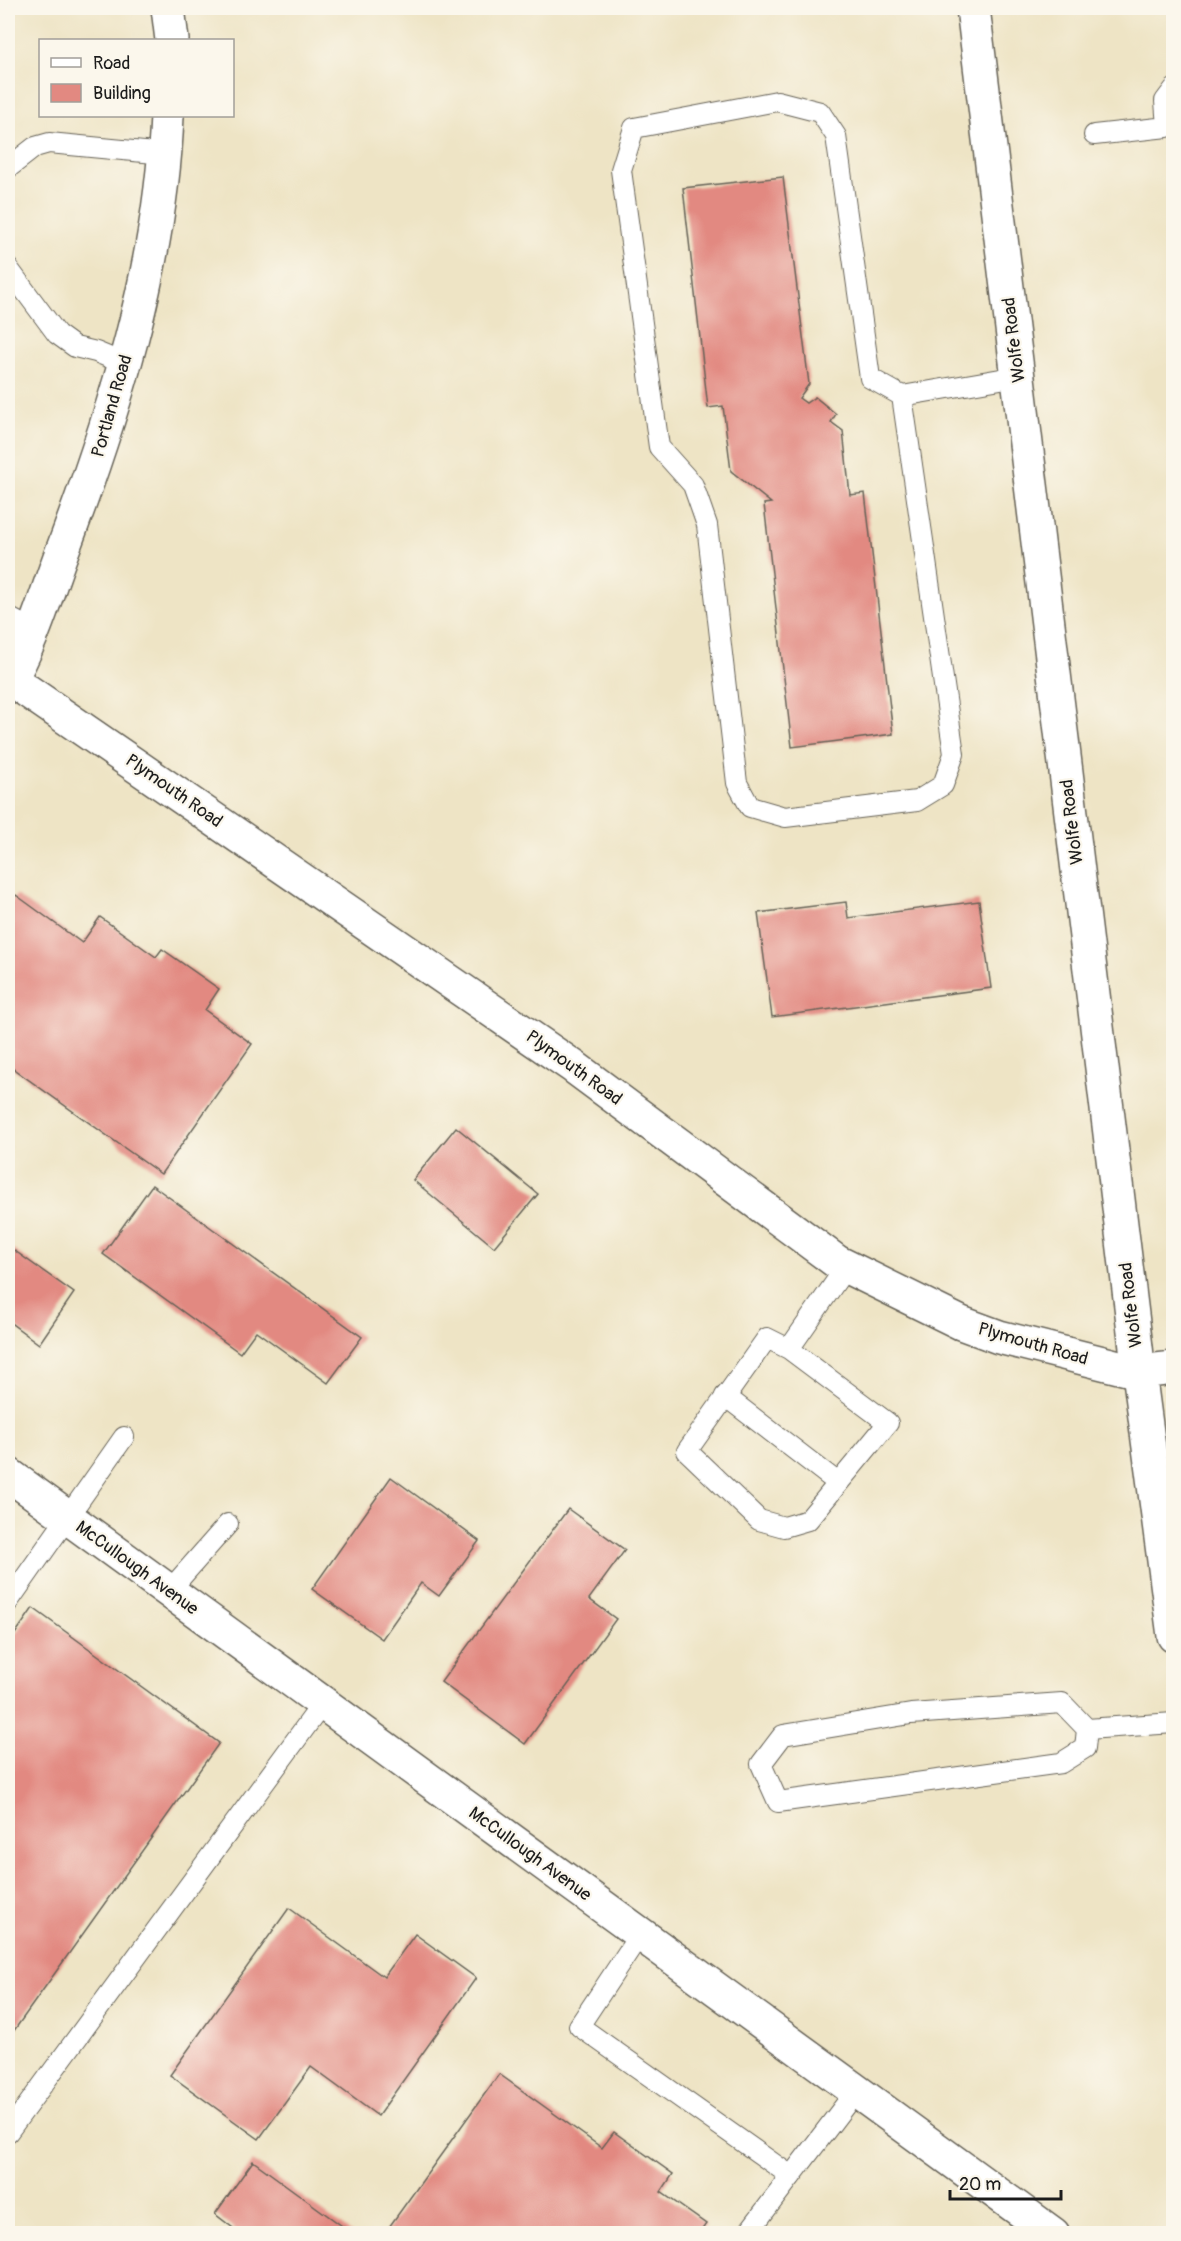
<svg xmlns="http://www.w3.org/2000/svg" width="1181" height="2241" viewBox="0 0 1181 2241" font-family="Pangolin,sans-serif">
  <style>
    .building { fill: #e28981 }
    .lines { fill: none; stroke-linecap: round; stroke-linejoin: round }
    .lane-casing { stroke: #666257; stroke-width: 22 }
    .street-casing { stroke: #666257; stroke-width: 36 }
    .lane { stroke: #fff; stroke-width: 20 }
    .street { stroke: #fff; stroke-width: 33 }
    .labels { text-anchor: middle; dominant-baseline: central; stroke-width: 4.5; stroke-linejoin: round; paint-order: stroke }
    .street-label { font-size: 18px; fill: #1c1c1c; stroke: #fbf7ec }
  </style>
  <rect width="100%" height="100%" fill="#fbf7ec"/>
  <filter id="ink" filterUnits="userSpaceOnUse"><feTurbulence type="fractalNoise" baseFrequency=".0167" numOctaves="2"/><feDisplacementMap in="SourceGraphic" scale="12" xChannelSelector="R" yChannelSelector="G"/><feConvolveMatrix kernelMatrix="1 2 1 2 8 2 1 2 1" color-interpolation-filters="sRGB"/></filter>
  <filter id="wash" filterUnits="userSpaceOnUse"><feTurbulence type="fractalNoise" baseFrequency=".008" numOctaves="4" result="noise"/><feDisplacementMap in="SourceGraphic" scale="24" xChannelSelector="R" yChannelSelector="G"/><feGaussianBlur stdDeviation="1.35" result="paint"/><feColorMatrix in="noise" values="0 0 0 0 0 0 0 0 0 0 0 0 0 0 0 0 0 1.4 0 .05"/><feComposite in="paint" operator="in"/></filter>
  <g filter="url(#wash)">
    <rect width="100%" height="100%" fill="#eee4c5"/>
    <g id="blocks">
      <g class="building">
        <path d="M783 177 809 384 799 398 806 403 815 397 836 414 831 422 843 431 850 495 865 493 893 734 792 747 764 504 771 503 731 471 723 406 708 408 683 188Z"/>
        <path d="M16 895 82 943 100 917 156 957 162 949 219 989 205 1010 252 1044 161 1174 8 1065V907Z"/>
        <path d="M979 901 991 988 772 1017 758 913 846 902 848 918Z"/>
        <path d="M456 1127 538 1194 494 1247 413 1180Z"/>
        <path d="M152 1185 362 1337 328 1383 256 1331 240 1353 103 1254Z"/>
        <path d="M8 1246 74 1293 39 1344 8 1321Z"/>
        <path d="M391 1477 479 1541 439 1596 421 1583 382 1639 312 1589Z"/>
        <path d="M568 1509 625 1550 589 1599 616 1619 525 1744 441 1682Z"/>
        <path d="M33 1608 219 1743 8 2039V1644Z"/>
        <path d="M289 1908 384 1977 415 1934 476 1978 378 2116 311 2067 259 2139 170 2075Z"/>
        <path d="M499 2074 602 2148 614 2132 673 2174 661 2192 706 2224 699 2234H384Z"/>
        <path d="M253 2161 353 2234H241L215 2214Z"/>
      </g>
    </g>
  </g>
  <g filter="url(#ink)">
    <use href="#blocks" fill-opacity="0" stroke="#666257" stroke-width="1.5"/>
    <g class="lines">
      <g class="lane-casing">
        <g id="lane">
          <path d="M1094 135 1167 127 1165 101 1174 89"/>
          <path d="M8 168 35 147 49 143 165 154"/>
          <path d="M8 268 57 334 75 347 96 352 125 364"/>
          <path d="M902 396 954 754 943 785 917 801 785 817 750 807 737 783 707 525 693 485 659 447 621 170 634 128 777 101 820 112 836 136 870 378 902 396 1018 376"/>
          <path d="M8 617 32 630"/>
          <path d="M789 1349 888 1423 808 1520 784 1527 759 1520 687 1451 767 1338 789 1349 846 1267"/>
          <path d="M725 1396 838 1483"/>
          <path d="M169 1591 228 1524"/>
          <path d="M8 1602 124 1437"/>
          <path d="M1087 1729 1085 1748 1061 1763 778 1802 761 1764 783 1735 911 1714 1062 1703 1087 1729 1174 1723"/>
          <path d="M640 1934 579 2026 791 2176"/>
          <path d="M8 2132 323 1703"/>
          <path d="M747 2234 856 2091"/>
        </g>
      </g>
      <g class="street-casing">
        <g id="street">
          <path d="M168 8 172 40"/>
          <path d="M973 8 1139 1372 1174 1636"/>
          <path d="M10 679 574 1067 837 1262 961 1323 999 1337 1139 1372 1174 1368"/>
          <path d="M8 683C31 646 45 598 60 557 113 417 161 266 167 116"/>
          <path d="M8 1474 1053 2234"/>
        </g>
      </g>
      <use href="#lane" class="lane"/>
      <use href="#street" class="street"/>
    </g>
  </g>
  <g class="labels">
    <g class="street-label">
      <text transform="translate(1014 340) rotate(-97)">Wolfe Road</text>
      <text transform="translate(112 406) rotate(-74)">Portland Road</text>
      <text transform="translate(174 791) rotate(35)">Plymouth Road</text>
      <text transform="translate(1072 822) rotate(-97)">Wolfe Road</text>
      <text transform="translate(574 1068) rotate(36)">Plymouth Road</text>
      <text transform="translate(1131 1305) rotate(-97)">Wolfe Road</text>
      <text transform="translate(1033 1344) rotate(16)">Plymouth Road</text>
      <text transform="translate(137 1568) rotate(36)">McCullough Avenue</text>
      <text transform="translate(530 1854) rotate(36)">McCullough Avenue</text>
    </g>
  </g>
  <rect width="1181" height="2241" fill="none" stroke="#fbf7ec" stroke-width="30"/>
  <rect x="39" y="39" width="195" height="78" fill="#fbf7ec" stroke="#a29f99" stroke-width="1.5"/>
  <rect x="51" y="58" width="30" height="9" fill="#ffffff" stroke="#a29f99" stroke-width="1.5"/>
  <text x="93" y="69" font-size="18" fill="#1c1c1c">Road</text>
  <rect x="51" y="84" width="30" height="18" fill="#e28981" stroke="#a29f99" stroke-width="1.5"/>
  <text x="93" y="99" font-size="18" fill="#1c1c1c">Building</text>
  <path d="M950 2190v9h111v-9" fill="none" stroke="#1c1c1c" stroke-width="3"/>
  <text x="959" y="2190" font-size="18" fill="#1c1c1c" stroke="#fbf7ec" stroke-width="4.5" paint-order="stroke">20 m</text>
</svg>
